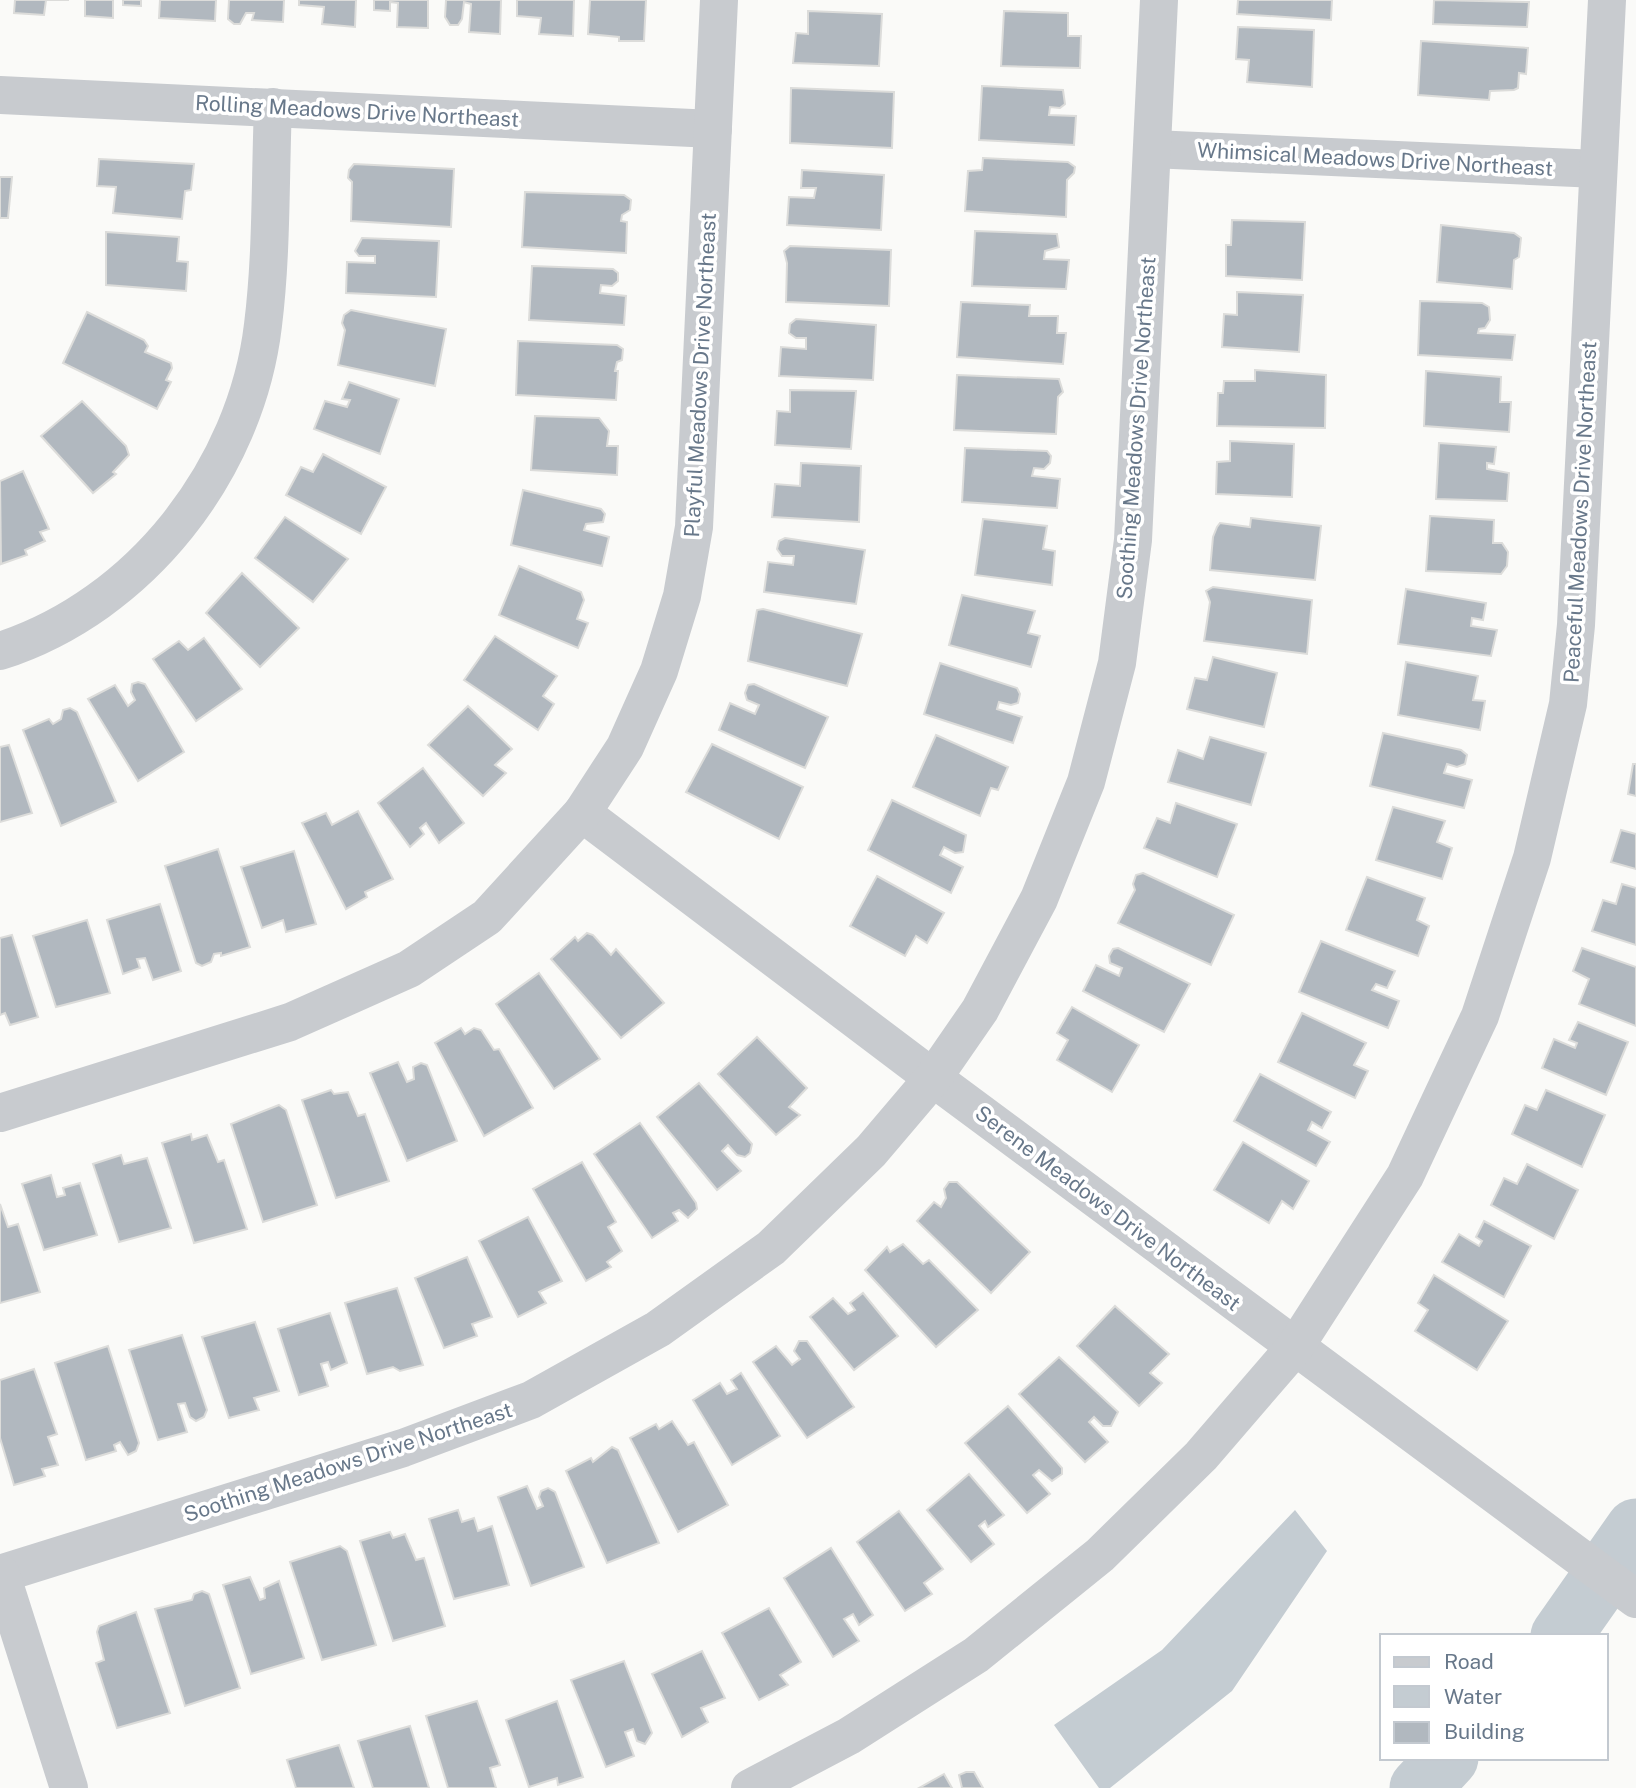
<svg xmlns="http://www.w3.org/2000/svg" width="1636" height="1788" viewBox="0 0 1636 1788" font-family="'Public Sans',sans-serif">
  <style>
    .water { fill: #c4ccd2 }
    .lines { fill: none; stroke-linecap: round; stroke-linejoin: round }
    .river { stroke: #c4ccd2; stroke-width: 61 }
    .building { fill: #b1b8bf; stroke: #dcdcda; stroke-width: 2 }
    .minor { stroke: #c8cbcf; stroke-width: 38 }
    .labels { text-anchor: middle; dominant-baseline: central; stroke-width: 7; stroke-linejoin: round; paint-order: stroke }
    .street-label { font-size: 21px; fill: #68788a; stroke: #fff }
  </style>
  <rect width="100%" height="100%" fill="#fafaf8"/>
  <path class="water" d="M1295 1510 1327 1551 1232 1691 1110 1788H1099L1054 1725 1162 1650Z"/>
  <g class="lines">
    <g class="river">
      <path d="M1561 1636 1636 1529"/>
      <path d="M1420 1788 1448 1758"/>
    </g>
  </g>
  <g class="building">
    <path d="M15 0H69H46L44 15 14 13Z"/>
    <path d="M85 0H113V18L85 16Z"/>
    <path d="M123 0H141V6L123 5Z"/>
    <path d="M160 0H216L215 21 159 18Z"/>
    <path d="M229 0H284L283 22 252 20 254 13H246L240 24H234L228 19Z"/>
    <path d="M299 0H356L355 27 322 24 324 7 299 5Z"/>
    <path d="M374 0H428V28L397 27 398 3 390 2V11L374 10Z"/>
    <path d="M446 0H501L500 34 469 32 471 4 464 2 462 19 458 25H450L445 17Z"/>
    <path d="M517 0H574L573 36 539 34 541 18 517 16Z"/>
    <path d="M590 0H646L644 41H619V37L588 34Z"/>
    <path d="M1238 0H1332L1331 20 1237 14Z"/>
    <path d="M1434 0 1529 2 1527 27 1433 24Z"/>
    <path d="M808 11 882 14 879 66 793 63 796 33 808 34Z"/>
    <path d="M1004 11 1068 13V36H1081L1080 68 1001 66Z"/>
    <path d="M1238 27 1314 30 1312 87 1247 82 1249 60 1236 59Z"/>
    <path d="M1421 41 1528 48 1526 74 1519 73 1518 88 1514 90 1490 91 1489 100 1418 95Z"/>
    <path d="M982 86 1063 90 1065 104 1060 108 1050 107 1049 115 1076 116 1074 145 979 140Z"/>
    <path d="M791 88 894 92 892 148 790 143Z"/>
    <path d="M983 158 1068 162 1075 167 1074 173 1067 180 1066 217 965 211 968 171 982 170Z"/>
    <path d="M99 159 194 164 191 190 185 191 182 219 113 213 116 187 97 186Z"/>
    <path d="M354 164 454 169 451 227 351 221 352 182 348 178 349 170Z"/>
    <path d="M802 170 884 175 881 230 787 225 789 197 814 198 816 188H801Z"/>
    <path d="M0 177H12L8 218H0Z"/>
    <path d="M525 192 624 195 631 200 630 210 622 215 621 221 627 222 626 253 522 247Z"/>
    <path d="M1232 220 1305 222 1302 280 1226 276V245H1231Z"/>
    <path d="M1441 225 1514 233 1521 238 1519 257 1514 260 1512 289 1437 282Z"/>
    <path d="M975 231 1057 234 1059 247 1045 251 1044 259 1069 260 1066 289 972 286Z"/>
    <path d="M106 232 179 237 177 261 188 262 186 291 106 285Z"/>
    <path d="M362 238 439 241 436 297 346 293 347 262 375 263V256H359L355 251Z"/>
    <path d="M790 246 891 250 889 306 786 302 787 263 784 251Z"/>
    <path d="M532 266 613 269 618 273V281L612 286 601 285 600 293 626 296 624 325 529 320Z"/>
    <path d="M1237 292 1303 295 1299 352 1222 347 1224 314 1237 315Z"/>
    <path d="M1420 301 1482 303 1489 307 1490 320 1485 328 1479 329 1478 333 1515 335 1512 360 1418 355Z"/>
    <path d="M961 302 1030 305 1029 316H1058L1057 333H1066L1063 364 957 357Z"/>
    <path d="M351 310 446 329 435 386 338 365 345 330 342 323 344 315Z"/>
    <path d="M87 312 144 340 148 346 145 352 171 363 172 368 166 380 171 382 157 409 63 363Z"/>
    <path d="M796 319 876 325 873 380 779 376 781 347 806 349V338H796L789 333 790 324Z"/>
    <path d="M518 341 617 345 623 349 622 360 617 362 615 371H618L616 400 516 395Z"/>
    <path d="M1255 370 1326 375 1325 428 1217 426 1218 393H1223L1224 381H1255Z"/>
    <path d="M1426 371 1501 377 1500 402H1511L1509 432 1424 426Z"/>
    <path d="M957 375 1059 379 1063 392 1058 397 1056 434 954 430Z"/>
    <path d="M349 382 399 399 380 454 314 429 325 401 347 407 350 400 342 399Z"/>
    <path d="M790 390 856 391 851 449 775 445 777 411 790 412Z"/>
    <path d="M82 401 126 446 129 455 113 472 116 474 93 493 41 436Z"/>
    <path d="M535 416 599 418 609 431 607 446H618L617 475 531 470Z"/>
    <path d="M1230 441 1294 444 1292 497 1216 494 1217 462 1230 461Z"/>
    <path d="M1439 443 1496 447 1494 464 1487 463V469L1509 473 1507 501 1436 499Z"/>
    <path d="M965 448 1047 451 1051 456 1050 463 1044 469 1034 468 1032 476 1060 479 1057 508 962 502Z"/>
    <path d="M323 454 386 487 361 534 286 495 301 467 313 472Z"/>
    <path d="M801 463 861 466 859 522 772 517 775 484 800 486Z"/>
    <path d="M23 471 49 529 40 532 45 541 25 550 27 555 1 564 0 481Z"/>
    <path d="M523 490 601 509 605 514 603 522 586 524 584 530 609 537 602 566 511 545Z"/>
    <path d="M1430 516 1494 520 1493 543H1502L1508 552 1507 566 1501 574 1426 571Z"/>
    <path d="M285 517 348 559 313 602 255 558Z"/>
    <path d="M1251 518 1321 526 1315 580 1210 570 1213 537 1217 527 1220 523 1250 527Z"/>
    <path d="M983 519 1047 526 1043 549 1055 551 1052 585 975 575Z"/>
    <path d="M785 538 865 550 856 604 764 592 768 562 793 565 794 556H782L777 549 779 541Z"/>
    <path d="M519 566 581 592 584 600 577 619 588 623 578 648 499 615Z"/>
    <path d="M242 573 299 628 260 667 206 613Z"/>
    <path d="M1213 587 1312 600 1307 654 1204 641 1210 602 1206 591Z"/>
    <path d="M1406 589 1486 603 1483 620 1472 618 1471 626 1497 630 1491 656 1398 644Z"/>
    <path d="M962 595 1035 611 1028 633 1040 636 1031 667 949 645Z"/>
    <path d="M763 609 862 634 847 686 748 661 757 610Z"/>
    <path d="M495 636 557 676 543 696 554 704 538 730 464 680Z"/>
    <path d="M204 638 242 689 196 721 153 659 179 641 188 650Z"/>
    <path d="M1213 657 1277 673 1264 727 1187 709 1195 678 1207 680Z"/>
    <path d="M1406 662 1478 676 1473 700 1485 701 1480 730 1398 715Z"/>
    <path d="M940 663 1017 688 1020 694 1018 703 1011 705 999 702 997 709 1022 717 1013 743 924 714Z"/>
    <path d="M138 682 145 684 184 752 138 781 88 699 115 685 128 706 135 700 131 692 132 684Z"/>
    <path d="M754 684 828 717 805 768 719 730 730 703 755 714 759 705 747 700 745 693 748 685Z"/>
    <path d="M468 706 512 749 495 765 506 773 483 796 428 745Z"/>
    <path d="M70 708 77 712 116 802 61 826 23 730 49 719 53 724 61 719 63 710Z"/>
    <path d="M1383 733 1461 750 1467 755 1465 764 1457 767 1447 764 1444 773 1472 780 1464 808 1370 786Z"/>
    <path d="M936 735 1008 767 998 790 991 788 980 816 913 787Z"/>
    <path d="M1210 737 1266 753 1251 805 1168 782 1178 750 1203 759Z"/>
    <path d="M712 744 803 787 779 839 686 792Z"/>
    <path d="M9 745 32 813 0 822V747Z"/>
    <path d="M1633 764H1636V796L1628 794Z"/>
    <path d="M423 768 464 823 439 843 426 823 420 828 424 834 410 847 378 803Z"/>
    <path d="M892 800 966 835 963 852 955 853 944 847 940 855 963 867 951 893 868 850Z"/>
    <path d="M1176 803 1237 824 1217 877 1144 848 1157 818 1170 823Z"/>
    <path d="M1393 807 1445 821 1437 842 1452 848 1442 879 1376 860Z"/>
    <path d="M358 811 393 879 365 892 367 897 346 909 302 823 326 813 332 825Z"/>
    <path d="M1621 830 1636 834V869L1611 862Z"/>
    <path d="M218 849 250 947 221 956V953L214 954 211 962 202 966 196 963 165 866Z"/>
    <path d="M294 851 316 924 286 932 283 920 262 928 241 867Z"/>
    <path d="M1143 873 1234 915 1211 965 1118 923 1135 890 1133 884 1136 875Z"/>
    <path d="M877 876 944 913 927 943 916 936 905 956 850 926Z"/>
    <path d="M1367 877 1425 898 1417 920 1429 926 1418 956 1346 930Z"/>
    <path d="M1622 884 1636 888V945L1592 931 1603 900 1616 904Z"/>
    <path d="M160 904 181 971 153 980 145 958 137 959 140 968 123 974 107 920Z"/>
    <path d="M87 920 110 993 56 1007 33 936Z"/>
    <path d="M587 933 593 935 611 955 616 949 664 1003 621 1038 551 959 575 937 578 941Z"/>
    <path d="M12 935 38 1017 10 1025 5 1013 0 1015V938Z"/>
    <path d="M1321 941 1395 971 1387 988 1376 984 1372 990 1399 1001 1388 1028 1299 992Z"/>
    <path d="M1118 948 1190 984 1164 1032 1083 991 1096 965 1119 976 1122 968 1110 963 1109 956 1113 949Z"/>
    <path d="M1582 948 1636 967V1026L1579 1004 1589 979 1573 971Z"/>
    <path d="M539 973 600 1059 554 1089 496 1004Z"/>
    <path d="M1072 1007 1139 1045 1112 1092 1057 1060 1068 1040 1057 1033Z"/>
    <path d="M1302 1013 1366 1043 1354 1065 1368 1071 1355 1098 1278 1062Z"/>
    <path d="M1578 1022 1628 1042 1606 1095 1542 1068 1554 1039 1575 1048 1577 1043 1569 1040Z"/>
    <path d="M461 1028 465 1034 474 1028 481 1030 494 1050 499 1049 533 1108 484 1136 435 1043Z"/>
    <path d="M757 1037 807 1088 789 1107 800 1115 776 1135 718 1074Z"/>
    <path d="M398 1062 407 1082 414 1079 413 1067 421 1063 427 1065 457 1141 407 1161 370 1073Z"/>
    <path d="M1260 1074 1331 1112 1322 1128 1312 1122 1308 1130 1330 1142 1316 1166 1234 1121Z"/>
    <path d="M699 1083 752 1144 750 1153 745 1157 737 1155 728 1145 722 1151 741 1171 717 1190 657 1117Z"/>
    <path d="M331 1090 334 1094 348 1092 358 1116 365 1114 389 1181 336 1198 302 1100Z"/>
    <path d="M1546 1090 1605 1115 1582 1167 1512 1134 1525 1105 1537 1110Z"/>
    <path d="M279 1105 286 1110 317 1205 263 1222 231 1124Z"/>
    <path d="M640 1123 696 1203 697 1209 688 1218 679 1210 673 1213 678 1221 652 1238 594 1154Z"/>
    <path d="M191 1134 192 1140 207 1135 218 1162 224 1160 247 1229 194 1243 162 1143Z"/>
    <path d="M1243 1142 1309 1181 1293 1209 1282 1201 1269 1223 1214 1190Z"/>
    <path d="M121 1155 124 1164 147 1158 171 1228 119 1242 93 1164Z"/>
    <path d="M582 1162 616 1222 608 1227 622 1251 607 1262 611 1267 586 1281 533 1189Z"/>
    <path d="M1527 1164 1578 1190 1554 1239 1491 1205 1504 1178 1517 1184Z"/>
    <path d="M51 1175 57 1197 65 1195 63 1188 80 1183 97 1235 44 1250 22 1184Z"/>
    <path d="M949 1182H957L1030 1252 991 1293 917 1221 934 1202 941 1207 946 1198 944 1189Z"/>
    <path d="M0 1204 8 1227 18 1224 40 1292 0 1303Z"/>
    <path d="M528 1217 562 1281 539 1292 546 1303 518 1317 479 1241Z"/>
    <path d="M1484 1221 1531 1246 1504 1297 1442 1262 1459 1234 1479 1246 1482 1241 1476 1237Z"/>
    <path d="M903 1244 923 1264 929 1260 978 1310 936 1347 865 1270 887 1247 890 1252Z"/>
    <path d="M467 1257 492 1317 472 1324 477 1336 444 1348 415 1278Z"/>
    <path d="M1434 1275 1508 1321 1477 1370 1415 1331 1428 1310 1418 1303Z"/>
    <path d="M397 1288 423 1365 400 1371 393 1367 367 1374 345 1303Z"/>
    <path d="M863 1293 898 1336 854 1370 810 1317 833 1298 848 1314 855 1310 850 1303Z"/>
    <path d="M1115 1306 1169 1354 1150 1373 1162 1383 1139 1406 1077 1346Z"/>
    <path d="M330 1313 347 1363 331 1370 328 1362 321 1364 328 1386 299 1395 278 1329Z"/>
    <path d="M255 1322 279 1391 254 1398 259 1410 229 1418 202 1337Z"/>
    <path d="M182 1335 207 1410 204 1417 196 1421 190 1417 185 1403 178 1404 187 1432 158 1440 129 1350Z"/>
    <path d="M799 1341H807L854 1407 807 1438 753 1362 776 1346 792 1365 800 1359 794 1351Z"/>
    <path d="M108 1346 139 1443 136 1451 128 1455 120 1442 114 1445 116 1451 86 1460 55 1363Z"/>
    <path d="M1059 1357 1118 1412 1111 1426H1103L1094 1417 1089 1422 1108 1442 1085 1462 1019 1394Z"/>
    <path d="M34 1369 57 1434 48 1437 58 1465 42 1469 45 1476 14 1485 0 1438V1380Z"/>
    <path d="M741 1373 780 1436 732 1465 693 1400 720 1383 727 1394 737 1389 731 1380Z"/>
    <path d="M1008 1406 1062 1468V1474L1052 1481 1039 1470 1033 1475 1050 1494 1027 1513 965 1443Z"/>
    <path d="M672 1421 688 1445 694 1442 728 1505 678 1532 630 1438 656 1424 659 1429Z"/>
    <path d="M612 1447 618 1450 659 1543 607 1563 566 1471 591 1458 593 1462Z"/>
    <path d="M969 1474 1004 1515 988 1527 985 1521 979 1526 994 1544 971 1562 927 1510Z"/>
    <path d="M527 1486 537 1509 543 1506 539 1497 541 1491 548 1488 555 1492 584 1567 531 1586 498 1497Z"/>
    <path d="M458 1510 462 1522 474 1518 478 1531 492 1526 509 1585 454 1599 429 1519Z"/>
    <path d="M899 1511 943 1569 924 1583 932 1594 905 1611 857 1542Z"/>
    <path d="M390 1532 393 1538 405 1534 416 1560 424 1558 445 1626 393 1641 360 1541Z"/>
    <path d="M340 1546 347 1551 376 1645 322 1660 290 1562Z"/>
    <path d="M831 1548 873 1615 859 1625 853 1614 844 1619 859 1641 833 1657 784 1578Z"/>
    <path d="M250 1577 260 1600 265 1598 264 1588 279 1581 304 1658 251 1674 223 1585Z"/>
    <path d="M202 1591 209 1594 240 1688 185 1706 155 1609 192 1600 194 1594Z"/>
    <path d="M769 1608 801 1662 780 1675 788 1685 759 1700 722 1633Z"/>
    <path d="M136 1612 170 1713 117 1728 96 1663 104 1660 97 1632 99 1626Z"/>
    <path d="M702 1651 725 1698 701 1708 708 1722 682 1737 652 1674Z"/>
    <path d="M624 1661 652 1733 645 1744 637 1741 633 1729 625 1732 634 1756 606 1767 571 1680Z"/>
    <path d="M477 1701 500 1765 490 1768 496 1788H448L426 1716Z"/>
    <path d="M557 1701 583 1777 558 1785 557 1778 529 1787 506 1720Z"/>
    <path d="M410 1726 429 1788H373L358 1741Z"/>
    <path d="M339 1745 354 1788H296L287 1760Z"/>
    <path d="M966 1772H974L983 1788H962L959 1775Z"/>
    <path d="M944 1774 952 1788H919Z"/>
  </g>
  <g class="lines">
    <g class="minor">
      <path d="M0 95 713 129"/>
      <path d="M1152 149 1598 169"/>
      <path d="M0 651C140 606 246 470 263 325 272 253 270 179 273 107"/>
      <path d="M582 813 933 1078 1636 1599"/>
      <path d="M0 1113 290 1022 409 969 487 917 582 813 625 747 659 671 682 596 694 527 719 0"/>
      <path d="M0 1574 403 1448 531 1400 658 1329 771 1248 871 1151 933 1078 980 1010 1039 899 1086 782 1117 663 1133 540 1159 0"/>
      <path d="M1 1574 69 1788"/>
      <path d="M750 1788 849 1736 976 1655 1100 1555 1201 1456 1295 1347 1405 1176 1480 1016 1532 858 1568 704 1576 625 1607 0"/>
    </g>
  </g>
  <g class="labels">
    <g class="street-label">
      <text transform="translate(357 111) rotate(3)">Rolling Meadows Drive Northeast</text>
      <text transform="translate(1375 159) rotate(3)">Whimsical Meadows Drive Northeast</text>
      <text transform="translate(700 375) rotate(-87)">Playful Meadows Drive Northeast</text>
      <text transform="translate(1136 428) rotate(-86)">Soothing Meadows Drive Northeast</text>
      <text transform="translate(1580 512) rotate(-87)">Peaceful Meadows Drive Northeast</text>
      <text transform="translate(1108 1208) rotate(37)">Serene Meadows Drive Northeast</text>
      <text transform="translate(348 1462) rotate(-18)">Soothing Meadows Drive Northeast</text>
    </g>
  </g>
  <rect x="1380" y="1634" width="228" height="126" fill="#ffffff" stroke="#c3c9d0" stroke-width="2"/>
  <rect x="1394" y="1657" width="35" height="10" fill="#c8cbcf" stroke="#c3c9d0" stroke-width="2"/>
  <text x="1444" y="1669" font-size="21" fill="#68788a">Road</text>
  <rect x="1394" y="1686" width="35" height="21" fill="#c4ccd2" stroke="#c3c9d0" stroke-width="2"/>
  <text x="1444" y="1704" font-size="21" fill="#68788a">Water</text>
  <rect x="1394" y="1722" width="35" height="21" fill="#b1b8bf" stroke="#c3c9d0" stroke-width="2"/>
  <text x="1444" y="1739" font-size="21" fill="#68788a">Building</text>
</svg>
